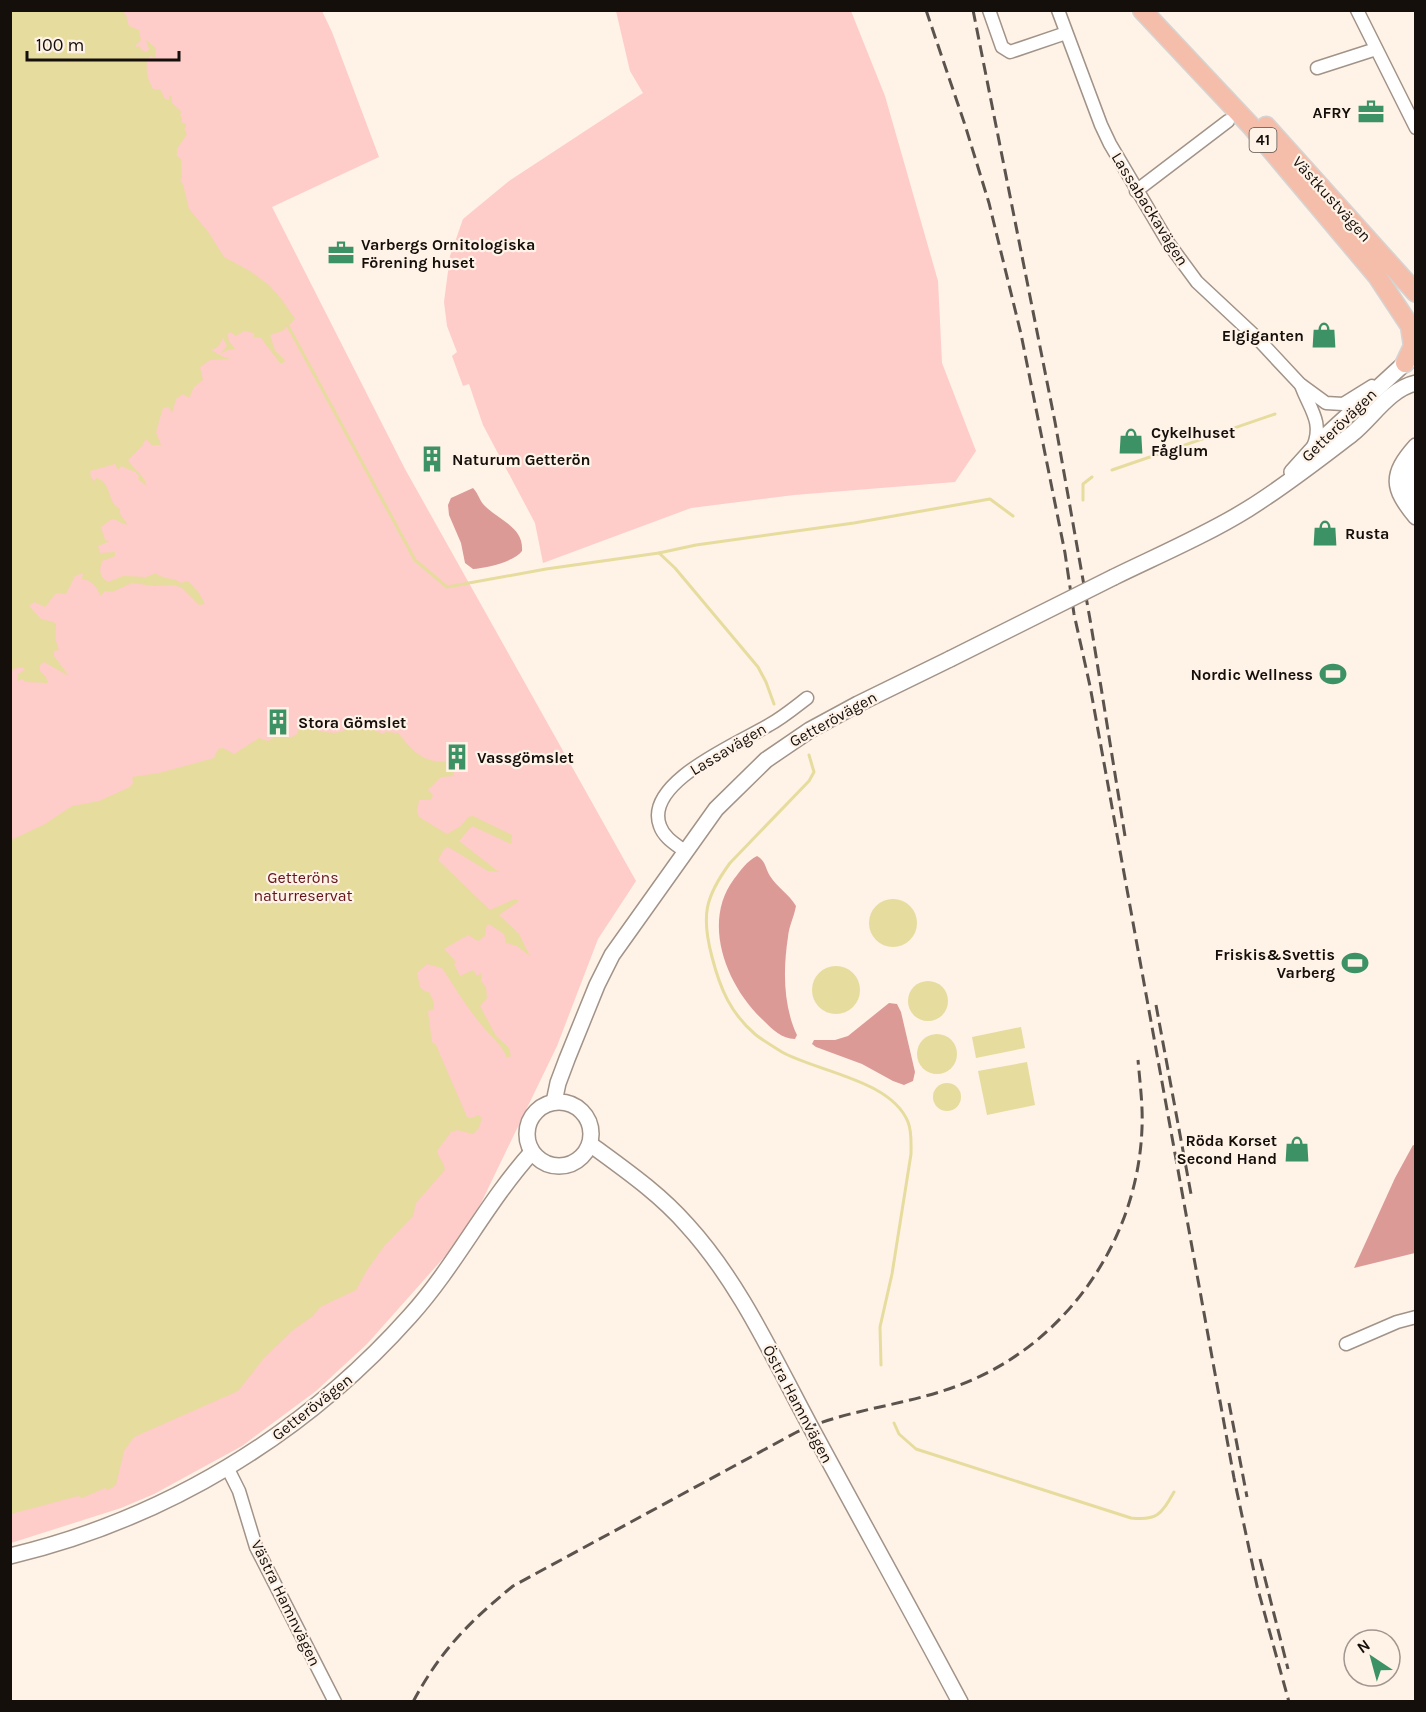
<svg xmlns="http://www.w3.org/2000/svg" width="1426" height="1712" viewBox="0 0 1426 1712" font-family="Karla,sans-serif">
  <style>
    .green { fill: #feccc9 }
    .forest { fill: #dc9a97 }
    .water { fill: #e6dc9e }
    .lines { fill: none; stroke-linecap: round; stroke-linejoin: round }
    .stream { stroke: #e6dc9e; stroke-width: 3 }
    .minor-casing { stroke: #a29388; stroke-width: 15 }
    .tertiary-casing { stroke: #a29388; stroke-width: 18 }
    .primary-casing { stroke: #d5d4d3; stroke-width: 21 }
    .minor { stroke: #fff; stroke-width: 12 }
    .tertiary { stroke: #fff; stroke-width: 15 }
    .primary { stroke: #f5beaa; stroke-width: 18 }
    .rail { stroke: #5b534d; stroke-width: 3; stroke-dasharray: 12 6; stroke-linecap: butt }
    .tertiary-bridge-casing { stroke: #a29388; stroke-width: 18; stroke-linecap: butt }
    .tertiary-bridge { stroke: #fff; stroke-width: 15 }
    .labels { text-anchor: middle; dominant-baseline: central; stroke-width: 4.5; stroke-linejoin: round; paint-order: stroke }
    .shield { fill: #fff2e7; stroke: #5a534d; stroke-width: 1.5 }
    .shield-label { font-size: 15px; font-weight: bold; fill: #140f0b }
    .poi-label { font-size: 16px; font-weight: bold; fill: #140f0b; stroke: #fff2e7; text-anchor: start }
    .street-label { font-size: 16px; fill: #140f0b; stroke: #fff2e7 }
    .park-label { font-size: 16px; fill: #62141a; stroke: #fff2e7 }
  </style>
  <rect width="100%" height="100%" fill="#fff2e7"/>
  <g class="green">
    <path d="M11 11H322L332 32 379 157 272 207 405 469 636 881 598 939 557 1046 481 1203 455 1245 367 1344 316 1391 242 1446 154 1494 121 1508 11 1543Z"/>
    <path d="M616 11H851L885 96 938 281 942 363 976 451 955 482 794 495 691 508 543 563 535 523 483 425 469 384 463 386 452 356 457 352 447 326 444 302 450 256 463 219 509 181 643 93 630 71Z"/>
  </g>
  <g class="forest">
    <path d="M473 488C478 493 479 499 483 504 497 520 524 526 522 551 514 562 486 568 473 569L465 563 461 543 449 515 448 505 451 498Z"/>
    <path d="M757 856C766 861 765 868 770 876 777 887 789 894 796 906 794 917 789 926 788 937 783 969 783 1006 797 1035L795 1039C782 1039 772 1029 764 1021 727 987 701 923 734 879 741 870 747 861 757 856Z"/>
    <path d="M889 1003 897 1004 901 1012 915 1072 913 1081 904 1085 893 1081 862 1064 816 1047 812 1044 814 1040H835L848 1036Z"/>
    <path d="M1413 1145 1416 1146 1415 1253 1354 1268 1395 1178Z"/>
  </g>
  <g class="water">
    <path d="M11 10H122L126 15 129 26 139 30 141 40 136 45V47L140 46 141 50 147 52 149 49 146 40 156 48 155 58 150 56 147 59C146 72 147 78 153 89H160L165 99 169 100V96H172V103L182 112 180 114 182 120 181 122 186 124V128L184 129 187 134 177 149V155L174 154 181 159 182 177 180 180 183 184 189 209 209 233 224 257 250 271 269 285 282 300 295 319 282 331 270 335 275 351 285 360 283 363H280L261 338 254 337V333C239 331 249 329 236 336L231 332 227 334 229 341 235 349 228 350 220 354 227 346 223 338 218 347 211 350 225 358 227 357 229 359 210 360 200 367 203 380 194 387 189 398 183 394 176 399 172 413 169 407 163 408 156 432 161 445H152L147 440 144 441 143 445 128 460C133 470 144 474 147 486L138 479 139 476 135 472 121 466 118 470 115 464 90 471 91 478 95 481 96 478C113 483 106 502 120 509V514L128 525C110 521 119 513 101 527L105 540 110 541 98 546 100 553 115 552V556L102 561C99 571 99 576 108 582L123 576 146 577 156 573C165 581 172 576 181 583L188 581 199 593 205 604 199 605 182 588 174 585 154 586 132 583 112 592 105 591 100 596C98 587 91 580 82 579L83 573 75 576 66 594 56 593 45 607 34 602 29 606 41 619 54 622 56 625 55 638 59 650 54 651V656L69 676 44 662 40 665V671L46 677 48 683 25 682 23 679 17 681 18 674 25 670 23 667 13 669 11 675Z"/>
    <path d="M359 716 366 717 369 727 382 734 386 732 398 733C414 752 423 764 450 761L454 769V776L441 777 428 790 433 795 431 800H419L417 811 419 817 447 834 461 826 468 817 473 816 512 835 511 844 472 826 459 841 499 872 488 871 448 847 444 849 438 860 490 910 515 899 519 901 499 915 519 934 530 956 517 946 506 943 504 934 489 924 486 927 485 936 478 941 468 935 444 949 456 962 454 964 460 976 473 970 477 976 482 973 481 981 486 987 487 998 480 1006 496 1036 509 1048 511 1056 507 1058C501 1043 489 1035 479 1022 465 1005 454 986 442 968L427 964 417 973 420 987 426 992H429L433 1000 434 1009 428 1011 432 1042 436 1045 467 1117 472 1118 478 1115 482 1118 479 1128 473 1134 457 1130 451 1132 437 1151C439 1158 443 1161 445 1169L443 1172 416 1203 413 1216 385 1245 367 1270 356 1290 320 1307 313 1316 293 1330 264 1358 238 1391 134 1437 124 1451 116 1485 108 1490 105 1488 82 1498 78 1496 11 1514V840L45 824 72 806 99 801 130 787 133 783 132 777 159 773 214 758 218 749 223 748 234 754 259 738 268 741 278 735 290 738 297 734 301 724C322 733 345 741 359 716Z"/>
    <circle cx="893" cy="923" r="24"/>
    <circle cx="836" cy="990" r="24"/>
    <circle cx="928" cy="1001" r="20"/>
    <path d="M1021 1027 1025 1048 976 1058 972 1037Z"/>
    <circle cx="937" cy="1054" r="20"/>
    <path d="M1027 1062 1035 1105 987 1115 978 1071Z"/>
    <circle cx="947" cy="1097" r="14"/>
  </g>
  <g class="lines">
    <g class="stream">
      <path d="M288 326 415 560 447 587 546 569 659 553 675 568 758 667 766 682 774 704"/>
      <path d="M1112 470 1275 414"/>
      <path d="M1083 500V484L1092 477"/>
      <path d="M659 553 696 545 854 523 990 499 1013 516"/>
      <path d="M809 755 814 772 809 781 730 863C705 897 701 916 712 957 720 988 730 1013 756 1035 764 1041 774 1047 782 1052 818 1072 891 1080 908 1122 912 1132 911 1143 911 1154L892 1274 880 1327 881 1365"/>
      <path d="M894 1423 899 1434 916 1449 1131 1518C1158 1521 1161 1514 1174 1492"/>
    </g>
    <g class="minor-casing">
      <g id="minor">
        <path d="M989 10 1002 47 1010 52 1066 33"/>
        <path d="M1058 10 1101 125 1110 144 1169 244 1197 282 1257 338 1300 384 1326 403 1343 404 1372 386"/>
        <path d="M1357 10 1416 128"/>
        <path d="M1317 68 1376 49"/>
        <path d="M1136 191 1228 121"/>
        <path d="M1301 385C1309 408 1324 422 1313 447"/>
        <path d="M686 852C677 845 664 838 660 826 643 782 740 743 769 725 782 718 794 708 807 698"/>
        <path d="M1346 1344 1397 1322 1416 1317"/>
        <path d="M228 1469 239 1491 256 1547 335 1702"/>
      </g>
    </g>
    <g class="tertiary-casing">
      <g id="tertiary">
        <path d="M1416 446C1390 475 1392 488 1416 517"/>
        <path d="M1416 462C1406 475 1405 488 1416 501"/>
        <path d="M1292 472 1320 441 1405 363 1414 358"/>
        <path d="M1114 577C1159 555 1206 535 1248 509 1285 486 1318 460 1352 434 1373 417 1389 389 1416 383"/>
        <circle cx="559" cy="1134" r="32"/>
        <path d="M554 1102 558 1083 567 1059 597 985 612 955 716 809 766 760 810 730 858 704 950 659"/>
        <path d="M590 1144C624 1169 659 1193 687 1225 739 1282 772 1355 808 1422 858 1515 910 1608 960 1702"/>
        <path d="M10 1556C165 1519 304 1435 410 1316 456 1265 486 1203 532 1152"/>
      </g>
    </g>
    <g class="primary-casing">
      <g id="primary">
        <path d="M1142 10 1251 126 1377 276 1410 326 1413 346 1405 363"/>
        <path d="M1266 126 1416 293"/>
      </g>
    </g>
    <use href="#minor" class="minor"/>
    <use href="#tertiary" class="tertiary"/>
    <use href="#primary" class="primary"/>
    <g class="rail">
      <path d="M926 10 965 125 989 203 1021 334 1065 553 1074 614 1090 686 1234 1478 1257 1586 1289 1702"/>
      <path d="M973 10 1055 422 1091 625 1125 836"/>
      <path d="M1156 1005 1191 1194"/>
      <path d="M1229 1403 1247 1497"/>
      <path d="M1260 1559 1288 1669"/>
      <path d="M413 1702C440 1651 469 1622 513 1586L795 1433C846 1409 904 1406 957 1386 1064 1347 1138 1242 1142 1128 1143 1106 1140 1083 1138 1060"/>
    </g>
    <g class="tertiary-bridge-casing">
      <path id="tertiary-bridge" d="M950 659 1114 577"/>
    </g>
    <use href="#tertiary-bridge" class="tertiary-bridge"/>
  </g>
  <defs>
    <g id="office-bare" transform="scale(2.07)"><path d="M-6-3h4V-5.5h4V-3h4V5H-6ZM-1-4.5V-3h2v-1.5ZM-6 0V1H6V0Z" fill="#3c9265" stroke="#fff2e7" stroke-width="2.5" paint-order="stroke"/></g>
    <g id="shop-bare" transform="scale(2.07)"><path d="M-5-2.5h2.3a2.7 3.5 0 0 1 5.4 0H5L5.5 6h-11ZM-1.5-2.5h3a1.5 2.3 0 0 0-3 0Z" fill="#3c9265" stroke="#fff2e7" stroke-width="2.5" paint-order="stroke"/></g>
    <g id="building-bare" transform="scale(2.07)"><path d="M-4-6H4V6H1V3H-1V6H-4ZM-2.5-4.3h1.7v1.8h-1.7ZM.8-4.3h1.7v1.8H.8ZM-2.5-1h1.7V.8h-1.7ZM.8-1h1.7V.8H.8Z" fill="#3c9265" stroke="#fff2e7" stroke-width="2.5" paint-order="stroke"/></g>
    <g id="stadium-bare" transform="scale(2.07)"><path d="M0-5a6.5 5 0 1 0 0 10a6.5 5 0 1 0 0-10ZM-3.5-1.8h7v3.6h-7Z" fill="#3c9265" stroke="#fff2e7" stroke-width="2.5" paint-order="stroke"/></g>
  </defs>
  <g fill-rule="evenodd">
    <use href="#office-bare" x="1371" y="112"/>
    <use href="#office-bare" x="341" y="253"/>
    <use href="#shop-bare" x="1324" y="335"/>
    <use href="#shop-bare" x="1131" y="441"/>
    <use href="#building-bare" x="432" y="459"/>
    <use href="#shop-bare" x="1325" y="533"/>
    <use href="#stadium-bare" x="1333" y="674"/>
    <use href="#building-bare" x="278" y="722"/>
    <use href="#building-bare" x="457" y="757"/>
    <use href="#stadium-bare" x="1355" y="963"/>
    <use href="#shop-bare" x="1297" y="1149"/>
  </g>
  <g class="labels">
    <rect class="shield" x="1249.5" y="128" width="27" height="24" rx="4.5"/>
    <g class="shield-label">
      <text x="1263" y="140">41</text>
    </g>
    <g class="poi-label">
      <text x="1351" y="112" text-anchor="end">AFRY</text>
      <text x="361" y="244">Varbergs Ornitologiska<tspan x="361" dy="18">Förening huset</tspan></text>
      <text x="1304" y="335" text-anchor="end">Elgiganten</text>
      <text x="1151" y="432">Cykelhuset<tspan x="1151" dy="18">Fåglum</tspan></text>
      <text x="452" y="459">Naturum Getterön</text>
      <text x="1345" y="533">Rusta</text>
      <text x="1313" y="674" text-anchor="end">Nordic Wellness</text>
      <text x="298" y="722">Stora Gömslet</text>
      <text x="477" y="757">Vassgömslet</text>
      <text x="1335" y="954" text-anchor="end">Friskis&amp;Svettis<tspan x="1335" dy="18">Varberg</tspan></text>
      <text x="1277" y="1140" text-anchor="end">Röda Korset<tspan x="1277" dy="18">Second Hand</tspan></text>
    </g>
    <g class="street-label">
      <text transform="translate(1332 199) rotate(48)">Västkustvägen</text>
      <text transform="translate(1150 209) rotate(58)">Lassabackavägen</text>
      <text transform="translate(1339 425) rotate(-44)">Getterövägen</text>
      <text transform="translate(833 719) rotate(-29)">Getterövägen</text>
      <text transform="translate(728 749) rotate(-31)">Lassavägen</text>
      <text transform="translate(798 1404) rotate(62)">Östra Hamnvägen</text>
      <text transform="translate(312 1407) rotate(-38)">Getterövägen</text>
      <text transform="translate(286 1603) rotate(64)">Västra Hamnvägen</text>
    </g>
    <g class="park-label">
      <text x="303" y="877">Getteröns<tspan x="303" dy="18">naturreservat</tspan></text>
    </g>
  </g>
  <rect width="1426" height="1712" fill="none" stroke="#140f0b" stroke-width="24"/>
  <g transform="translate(1372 1658) rotate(324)"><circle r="28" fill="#fff2e7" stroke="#a1978f" stroke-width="1.5"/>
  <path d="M0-4.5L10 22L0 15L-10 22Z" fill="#3c9265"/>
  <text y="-9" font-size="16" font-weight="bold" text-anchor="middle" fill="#140f0b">N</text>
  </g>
  <path d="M27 51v9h152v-9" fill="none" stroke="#140f0b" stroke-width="3"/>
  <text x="36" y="51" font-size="18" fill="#140f0b" stroke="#fff2e7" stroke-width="4.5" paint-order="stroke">100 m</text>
</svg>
